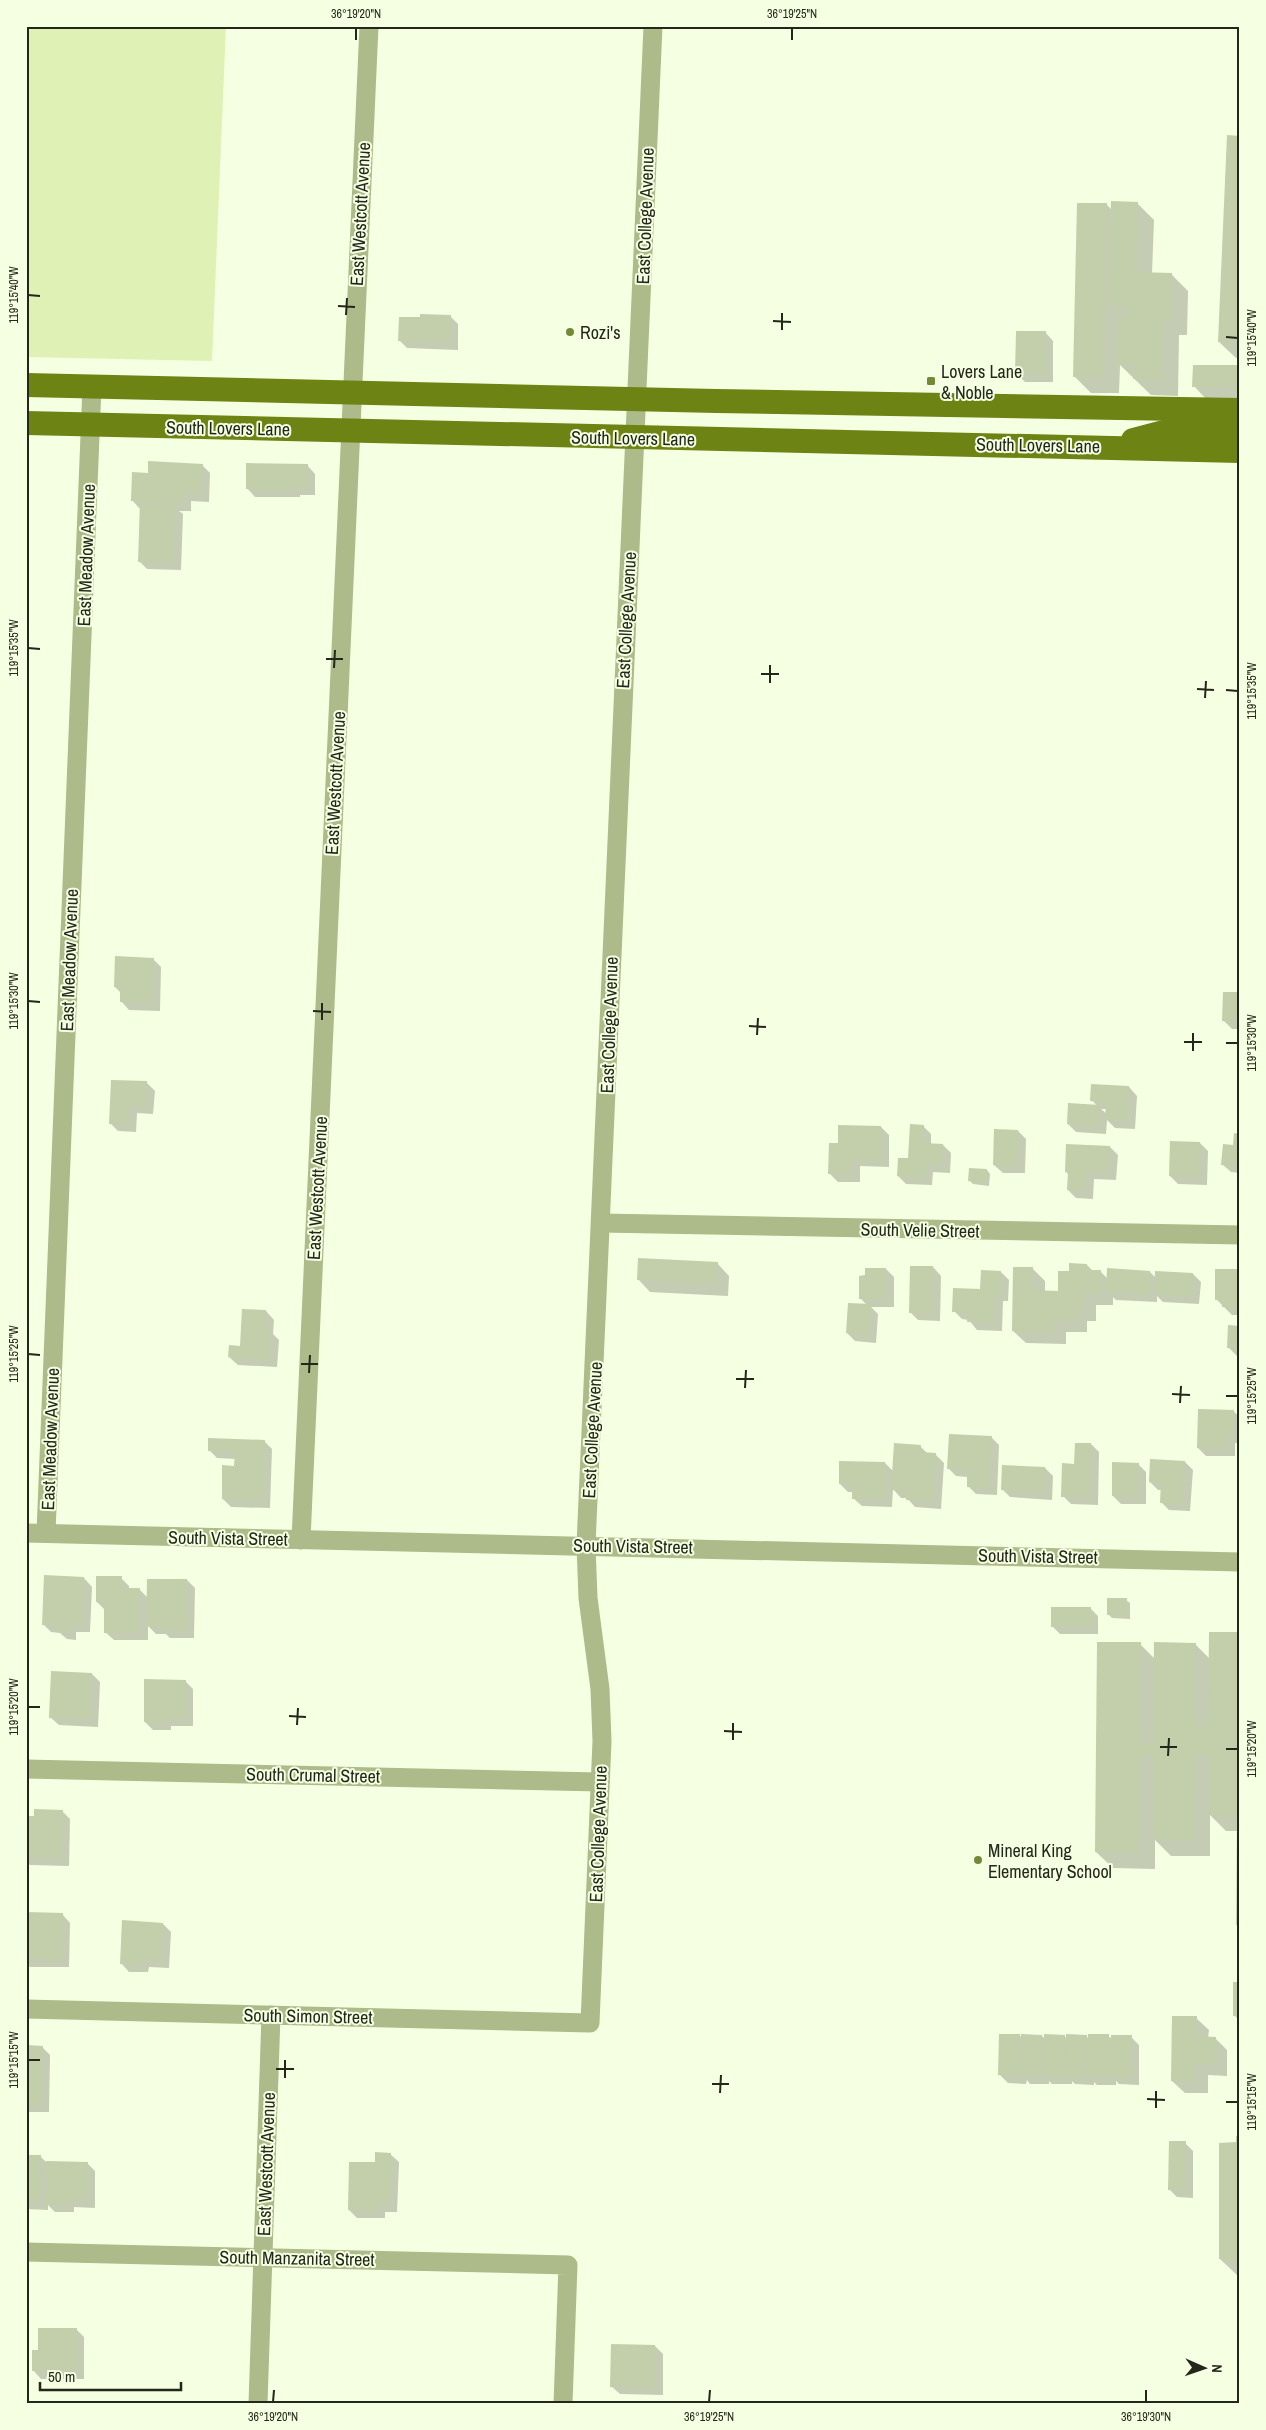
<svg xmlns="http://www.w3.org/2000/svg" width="1266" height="2430" viewBox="0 0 1266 2430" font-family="'Archivo Narrow',sans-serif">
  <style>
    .green { fill: #e0f1b6 }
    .shadow { fill: #0003; fill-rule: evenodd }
    .building { fill: #c3ceab }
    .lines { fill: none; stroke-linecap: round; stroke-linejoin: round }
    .minor { stroke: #acbb89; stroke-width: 19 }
    .major { stroke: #6d8414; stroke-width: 24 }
    .ticks { fill: none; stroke: #23271a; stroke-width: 2 }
    .poi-dot { fill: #748838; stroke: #f5ffe1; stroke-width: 2 }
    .labels { text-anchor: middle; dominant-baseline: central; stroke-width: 4; stroke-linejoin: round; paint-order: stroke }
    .street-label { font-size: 18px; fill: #23271a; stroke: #f5ffe1 }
    .poi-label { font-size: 18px; fill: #23271a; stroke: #f5ffe1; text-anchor: start }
    .neatline { fill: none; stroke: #23271a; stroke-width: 2 }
    .ticks-label { font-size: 12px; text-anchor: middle; fill: #23271a }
  </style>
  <rect width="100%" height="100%" fill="#f5ffe1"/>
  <path class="green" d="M26 26H226L212 361 26 357Z"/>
  <g class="shadow">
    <path d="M1240 137V358H1236L1219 342Z"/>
    <path d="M1137 203 1154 220 1152 274H1171L1188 291 1187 335H1179L1178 396 1151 395 1120 365 1119 393H1091L1074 376 1107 205 1112 210Z"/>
    <path d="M450 316 458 324V350L407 348 399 340Z"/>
    <path d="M1045 332 1053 341V382H1025L1017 374Z"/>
    <path d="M1240 367V399H1206L1194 386Z"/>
    <path d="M202 465 210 473 209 502 191 501V511H179L183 514 181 570 147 569 139 561 140 509 132 500 149 474Z"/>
    <path d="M307 465 315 474V495H300V497H255L247 488Z"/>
    <path d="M153 959 161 967 160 1011 129 1010 121 1001V993L115 987Z"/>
    <path d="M1240 994V1029H1232L1224 1021Z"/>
    <path d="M147 1083 155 1091 153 1114 137 1113 136 1132 118 1131 110 1123Z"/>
    <path d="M1129 1087 1137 1096 1135 1129 1115 1128 1107 1120 1106 1134 1076 1132 1068 1124 1097 1106 1092 1100ZM1101 1109H1107V1114Z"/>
    <path d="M923 1126 931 1134V1145H943L951 1153 950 1173 933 1172 932 1185 906 1184 898 1176 909 1160Z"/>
    <path d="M881 1127 889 1135V1167L860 1166V1182H838L830 1174 839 1144Z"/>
    <path d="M1018 1131 1026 1139 1025 1173H1003L994 1165Z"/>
    <path d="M1240 1135V1173L1231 1172 1222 1164Z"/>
    <path d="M1200 1143 1208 1151 1207 1185 1178 1184 1170 1176Z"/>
    <path d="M1110 1147 1118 1155 1116 1180 1094 1179 1093 1199 1076 1198 1068 1190 1069 1175 1066 1172Z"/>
    <path d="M987 1170 990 1174 989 1186 973 1184 969 1180Z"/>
    <path d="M717 1263 729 1276 728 1296 650 1292 638 1279Z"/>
    <path d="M1087 1265 1094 1272H1101L1108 1279 1150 1272 1156 1278 1193 1274 1201 1282 1199 1304 1163 1302 1157 1296V1302L1116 1300 1113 1297V1305H1096V1321H1087V1332H1066V1344L1026 1343 1013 1331 1032 1268 1045 1281V1292H1059L1070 1272Z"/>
    <path d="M933 1267 941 1276 940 1321 918 1320 910 1312Z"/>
    <path d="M886 1269 894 1277V1307H871L878 1314 876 1343 855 1341 847 1333 867 1305 861 1299Z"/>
    <path d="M1240 1271V1315H1232L1217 1300Z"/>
    <path d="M1001 1272 1009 1280 1008 1301H1003L1002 1331 977 1330 969 1320 962 1319 954 1311Z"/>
    <path d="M266 1311 274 1320 273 1334 279 1340 277 1367 238 1365 229 1357 241 1348Z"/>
    <path d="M1240 1327V1356H1237L1229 1348Z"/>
    <path d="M1233 1411 1240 1417V1443H1235V1456H1206L1198 1448Z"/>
    <path d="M991 1437 999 1445 997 1495 976 1494 968 1486V1477L956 1476 948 1468Z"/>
    <path d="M264 1441 272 1449 270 1508 231 1507 223 1499 235 1467 236 1459 217 1458 209 1450Z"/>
    <path d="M1091 1444 1099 1452 1098 1505 1071 1504 1063 1496 1076 1465Z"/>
    <path d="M920 1446 928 1454 936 1455 944 1463 941 1509 915 1507 907 1498H901L893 1489 892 1507 862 1506 853 1498V1492H848L840 1484 885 1463 894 1472Z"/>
    <path d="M1185 1462 1193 1470 1190 1511 1169 1510 1161 1502 1162 1490H1158L1150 1482Z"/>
    <path d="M1138 1464 1146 1472V1504H1121L1113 1496Z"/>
    <path d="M1045 1468 1053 1476 1052 1500 1010 1497 1002 1489Z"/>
    <path d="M45 1577 84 1578 92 1587 90 1632H76V1640L67 1639 60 1633 51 1632 43 1624Z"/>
    <path d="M121 1578 129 1586V1590H140L148 1598 187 1580 195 1588 194 1638H170L166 1634H156L148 1626V1640H114L105 1632V1610L97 1602Z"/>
    <path d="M1126 1600 1130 1603V1619L1112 1618 1108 1614Z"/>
    <path d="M1090 1608 1098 1616V1634H1060L1052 1626Z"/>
    <path d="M1240 1633V1928L1237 1925 1238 1831H1226L1210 1815V1856H1171L1155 1840V1869L1113 1868 1096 1852 1140 1644 1155 1659 1195 1644 1210 1659Z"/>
    <path d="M92 1674 100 1682 98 1727 59 1725 50 1717Z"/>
    <path d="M185 1681 193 1689V1726H171V1730H153L145 1722Z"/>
    <path d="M62 1811 70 1819 69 1866 30 1865 26 1861V1818Z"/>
    <path d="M26 1914H62L70 1923 69 1967H30L26 1963Z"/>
    <path d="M163 1924 171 1932 169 1968 149 1967 148 1972H129L121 1963Z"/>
    <path d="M1240 1983V2021L1234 2015Z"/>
    <path d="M1196 2018 1209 2030 1208 2038H1215L1227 2050V2076L1208 2075V2093H1185L1172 2081Z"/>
    <path d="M1019 2035 1022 2038 1042 2036 1045 2039 1064 2036 1067 2039 1086 2036 1089 2039 1108 2036 1112 2039 1131 2037 1139 2045V2085L1119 2084 1116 2081V2085H1097L1094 2082V2085L1075 2084 1072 2081V2084H1052L1049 2081V2084H1030L1027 2080 1026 2084 1008 2083 1000 2075Z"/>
    <path d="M26 2047H42L50 2055 49 2112H26Z"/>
    <path d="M1240 2137V2275H1237L1220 2259Z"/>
    <path d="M1185 2143 1193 2151V2198L1177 2197 1169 2189Z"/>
    <path d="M390 2154 399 2162 397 2212H385V2218H357L349 2210 376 2163Z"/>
    <path d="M26 2156H40L46 2162 87 2163 95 2171V2208L74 2207V2212H55L48 2205V2210L26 2209Z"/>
    <path d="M76 2329 84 2337V2379H41L33 2370 40 2352Z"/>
    <path d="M655 2346 663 2354V2395L620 2394 611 2386Z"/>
  </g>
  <g class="building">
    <path d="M1227 135 1240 136V343L1218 342Z"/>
    <path d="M1111 201 1138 202 1136 272 1172 273 1171 319H1163L1162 380 1133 379V363H1116L1117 318H1127V306L1108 305Z"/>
    <path d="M1077 203H1107L1103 377H1073Z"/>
    <path d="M420 314 451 315 450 342 398 341 399 317H420Z"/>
    <path d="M1016 331H1046L1045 375 1015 374Z"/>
    <path d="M1193 365H1240V387H1192Z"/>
    <path d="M148 461 203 464 201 494 184 493 183 504 131 501 132 472 148 473Z"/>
    <path d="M246 463 308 464 307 488 292 487V490L246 489Z"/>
    <path d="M140 503 175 505 173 563 138 562Z"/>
    <path d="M115 956 154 958 152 1003 120 1002V987H114Z"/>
    <path d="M1223 992H1240V1022L1222 1021Z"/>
    <path d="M111 1080 147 1081 146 1107 130 1106 129 1125 109 1124Z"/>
    <path d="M1091 1084 1129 1086 1127 1121 1105 1120 1106 1102 1090 1101Z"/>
    <path d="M1068 1103 1100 1105 1098 1126 1067 1124Z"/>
    <path d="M910 1124 924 1125 923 1143 943 1144 942 1165 925 1164V1178L897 1176 898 1158H908Z"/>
    <path d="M838 1125 881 1126V1159H852V1174H828L829 1143H838Z"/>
    <path d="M994 1129 1018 1130V1166L993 1165Z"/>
    <path d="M1234 1133 1240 1134V1166L1221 1165 1223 1144 1233 1145Z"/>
    <path d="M1170 1141 1200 1142 1199 1177 1169 1176Z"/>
    <path d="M1066 1144 1110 1146 1108 1172 1086 1171 1085 1191 1067 1190 1068 1172H1065Z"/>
    <path d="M969 1168 987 1169 986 1183 968 1181Z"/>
    <path d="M638 1258 718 1262 716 1284 637 1280Z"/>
    <path d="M1069 1263 1087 1264V1270H1101V1293H1084V1309H1075V1320H1054V1332L1012 1331 1013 1267H1033L1032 1290 1058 1291V1271H1069Z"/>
    <path d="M910 1266H933L932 1313H909Z"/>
    <path d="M865 1268H886V1299H859V1276L865 1275Z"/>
    <path d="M1107 1268 1150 1271 1149 1295 1106 1292Z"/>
    <path d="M1215 1269H1240V1307H1222V1300H1215Z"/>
    <path d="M981 1270 1001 1271V1294H995L994 1323 967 1322 968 1312H952L953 1288 980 1289Z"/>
    <path d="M1155 1271 1193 1273 1191 1297 1154 1294Z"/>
    <path d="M848 1303 871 1304 868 1335 846 1333Z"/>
    <path d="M242 1309 266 1310 265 1330 271 1331 269 1360 228 1357 229 1345 240 1346Z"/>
    <path d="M1228 1325 1240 1326V1349L1227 1348Z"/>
    <path d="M1198 1409 1234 1410V1436L1227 1435V1448H1197Z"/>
    <path d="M949 1434 992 1436 989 1488 967 1487V1469H947Z"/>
    <path d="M208 1438 265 1440 263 1501 222 1499V1465L234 1466 235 1451H208Z"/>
    <path d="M894 1443 921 1445 920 1452 936 1453 933 1501 906 1500V1491L891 1490Z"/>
    <path d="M1075 1443H1091L1090 1497H1061L1062 1463 1074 1464Z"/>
    <path d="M1150 1459 1185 1461 1183 1504 1160 1503 1161 1483 1149 1482Z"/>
    <path d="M839 1461 885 1462V1499H852V1484H839Z"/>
    <path d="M1112 1462 1139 1463 1138 1497 1112 1496Z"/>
    <path d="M1002 1465 1045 1467 1044 1492 1001 1490Z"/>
    <path d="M44 1575 84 1577 82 1625 68 1624V1632L57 1631V1625H42Z"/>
    <path d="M96 1576H122V1588H140V1633H104V1602H96Z"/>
    <path d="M147 1579H187V1630H160V1626H146Z"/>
    <rect x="1107" y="1598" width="20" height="17"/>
    <rect x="1051" y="1607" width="40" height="20"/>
    <path d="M1209 1632H1240V1925H1236L1237 1815H1209V1755H1195L1194 1840 1153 1839V1755H1140L1138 1853 1095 1852 1097 1642H1141L1139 1743H1153L1154 1642 1196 1643 1195 1725 1208 1726Z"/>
    <path d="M51 1671 92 1673 90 1719 49 1718Z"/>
    <path d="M144 1679 186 1680V1718H163L164 1722H144Z"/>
    <path d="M34 1809 63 1810 62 1858 26 1857V1816H34Z"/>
    <path d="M26 1912 63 1913 62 1960 26 1959Z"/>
    <path d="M122 1920 163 1923 161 1961 141 1960 140 1965 120 1964Z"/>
    <rect x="1233" y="1982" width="7" height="34"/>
    <path d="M1172 2016H1197L1196 2036 1216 2037 1215 2064H1196V2082L1171 2081Z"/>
    <path d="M999 2034H1020L1019 2076 998 2075Z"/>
    <path d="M1021 2034 1042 2035 1041 2076H1020Z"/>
    <path d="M1044 2034 1065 2035 1064 2077H1043Z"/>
    <path d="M1066 2034 1087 2035 1086 2077H1065Z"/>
    <rect x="1088" y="2034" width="21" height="43"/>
    <path d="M1111 2035H1132L1131 2077H1110Z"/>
    <path d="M26 2045 43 2046 41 2105 26 2104Z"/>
    <path d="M1236 2136H1240V2259H1219V2143L1236 2142Z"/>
    <path d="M1169 2141H1186L1185 2190H1168Z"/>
    <path d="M375 2152 391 2153 390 2204H378L377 2211 348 2210 349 2162H375Z"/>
    <path d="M26 2155H41L40 2202H26Z"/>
    <path d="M46 2161 88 2162 87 2200H67V2205H46Z"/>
    <path d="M38 2328H77V2371H32V2350H38Z"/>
    <path d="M611 2344 655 2345V2387H610Z"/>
  </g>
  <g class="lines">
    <g class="minor">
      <path d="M601 1223 1240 1235"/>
      <path d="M26 1533 1240 1562"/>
      <path d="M46 1533 92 386"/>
      <path d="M301 1540 369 26"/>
      <path d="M26 1769 600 1782"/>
      <path d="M26 2009 590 2023 602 1741 600 1689 588 1598 586 1545 653 26"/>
      <path d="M26 2252 568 2265 563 2404"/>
      <path d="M258 2404 271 2015"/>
    </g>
    <g class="major">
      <path d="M26 385 716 401 1240 410"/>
      <path d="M26 423 1240 451"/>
      <path d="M1133 440 1171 430 1240 431"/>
    </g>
  </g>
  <path class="ticks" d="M356 40V28M792 40V28M28 295 40 296M338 306 355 307M346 315 347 298M773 321 791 322M782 330V313M1226 337 1238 338M28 648 40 649M326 659H343M334 668 335 650M761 674H779M770 683V665M1197 689 1214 690M1226 690 1238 691M1205 698 1206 681M28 1001 40 1002M313 1011 331 1012M322 1020V1003M749 1026 766 1027M757 1035 758 1018M1184 1042H1202M1226 1043H1238M1193 1051V1033M28 1354 40 1355M301 1364H318M309 1373 310 1355M736 1379H754M745 1388 746 1370M1172 1394 1190 1395M1226 1396H1238M1180 1403 1181 1386M28 1707H40M289 1716 306 1717M297 1725 298 1708M724 1731 742 1732M733 1740V1723M1160 1747H1177M1226 1749H1238M1168 1756 1169 1738M28 2060H40M276 2069H294M285 2078V2060M712 2084H729M720 2093 721 2075M1147 2099 1165 2100M1226 2102H1238M1156 2108V2091M273 2402 274 2390M709 2402 710 2390M1146 2402V2390"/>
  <g class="poi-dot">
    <circle cx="570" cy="332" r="5"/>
    <rect x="926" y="376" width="10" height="10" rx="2.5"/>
    <circle cx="978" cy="1860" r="5"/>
  </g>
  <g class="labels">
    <g class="street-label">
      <text transform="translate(360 214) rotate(-87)">East Westcott Avenue</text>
      <text transform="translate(645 216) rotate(-88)">East College Avenue</text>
      <text transform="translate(228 428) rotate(1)">South Lovers Lane</text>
      <text transform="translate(633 438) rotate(1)">South Lovers Lane</text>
      <text transform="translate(1038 445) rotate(1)">South Lovers Lane</text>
      <text transform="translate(86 555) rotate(-88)">East Meadow Avenue</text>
      <text transform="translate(626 620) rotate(-87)">East College Avenue</text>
      <text transform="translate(335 783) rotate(-87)">East Westcott Avenue</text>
      <text transform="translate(69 960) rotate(-88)">East Meadow Avenue</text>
      <text transform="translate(609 1025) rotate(-88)">East College Avenue</text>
      <text transform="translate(317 1188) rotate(-87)">East Westcott Avenue</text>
      <text transform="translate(920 1230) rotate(1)">South Velie Street</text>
      <text transform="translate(592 1430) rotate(-87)">East College Avenue</text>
      <text transform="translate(50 1439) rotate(-88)">East Meadow Avenue</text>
      <text transform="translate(228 1538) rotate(1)">South Vista Street</text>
      <text transform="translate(633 1546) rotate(1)">South Vista Street</text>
      <text transform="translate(1038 1556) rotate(1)">South Vista Street</text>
      <text transform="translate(313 1775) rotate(1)">South Crumal Street</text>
      <text transform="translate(598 1834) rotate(-88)">East College Avenue</text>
      <text transform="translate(308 2016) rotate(1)">South Simon Street</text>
      <text transform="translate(266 2164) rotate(-88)">East Westcott Avenue</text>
      <text transform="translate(297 2258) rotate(1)">South Manzanita Street</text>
    </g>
    <g class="poi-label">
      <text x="580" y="332">Rozi's</text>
      <text x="941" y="371">Lovers Lane<tspan x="941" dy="21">&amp; Noble</tspan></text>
      <text x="988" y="1850">Mineral King<tspan x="988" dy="21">Elementary School</tspan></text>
    </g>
  </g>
  <rect width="1266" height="2430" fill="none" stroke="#f5ffe1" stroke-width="55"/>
  <g transform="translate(1204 2368) rotate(92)" stroke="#f5ffe1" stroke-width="4" paint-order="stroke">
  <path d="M0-4L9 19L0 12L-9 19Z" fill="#23271a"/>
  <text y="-8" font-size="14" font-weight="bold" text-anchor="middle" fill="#23271a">N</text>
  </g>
  <path d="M40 2382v8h141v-8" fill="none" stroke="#23271a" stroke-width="2.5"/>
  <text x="48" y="2382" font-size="15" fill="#23271a" stroke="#f5ffe1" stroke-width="4" paint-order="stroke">50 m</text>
  <rect x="28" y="28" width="1210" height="2374" class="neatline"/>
  <g class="ticks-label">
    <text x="356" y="18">36°19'20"N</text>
    <text x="792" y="18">36°19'25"N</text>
    <text transform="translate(14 295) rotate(-90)" y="4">119°15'40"W</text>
    <text transform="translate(1252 338) rotate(-90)" y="4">119°15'40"W</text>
    <text transform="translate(14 648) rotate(-90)" y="4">119°15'35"W</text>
    <text transform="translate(1252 691) rotate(-90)" y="4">119°15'35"W</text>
    <text transform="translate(14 1001) rotate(-90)" y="4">119°15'30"W</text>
    <text transform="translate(1252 1043) rotate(-90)" y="4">119°15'30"W</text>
    <text transform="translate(14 1354) rotate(-90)" y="4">119°15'25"W</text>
    <text transform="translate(1252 1396) rotate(-90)" y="4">119°15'25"W</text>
    <text transform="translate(14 1707) rotate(-90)" y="4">119°15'20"W</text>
    <text transform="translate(1252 1749) rotate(-90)" y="4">119°15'20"W</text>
    <text transform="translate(14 2060) rotate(-90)" y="4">119°15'15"W</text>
    <text transform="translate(1252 2102) rotate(-90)" y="4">119°15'15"W</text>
    <text x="273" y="2421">36°19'20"N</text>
    <text x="709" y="2421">36°19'25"N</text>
    <text x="1146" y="2421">36°19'30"N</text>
  </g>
</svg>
